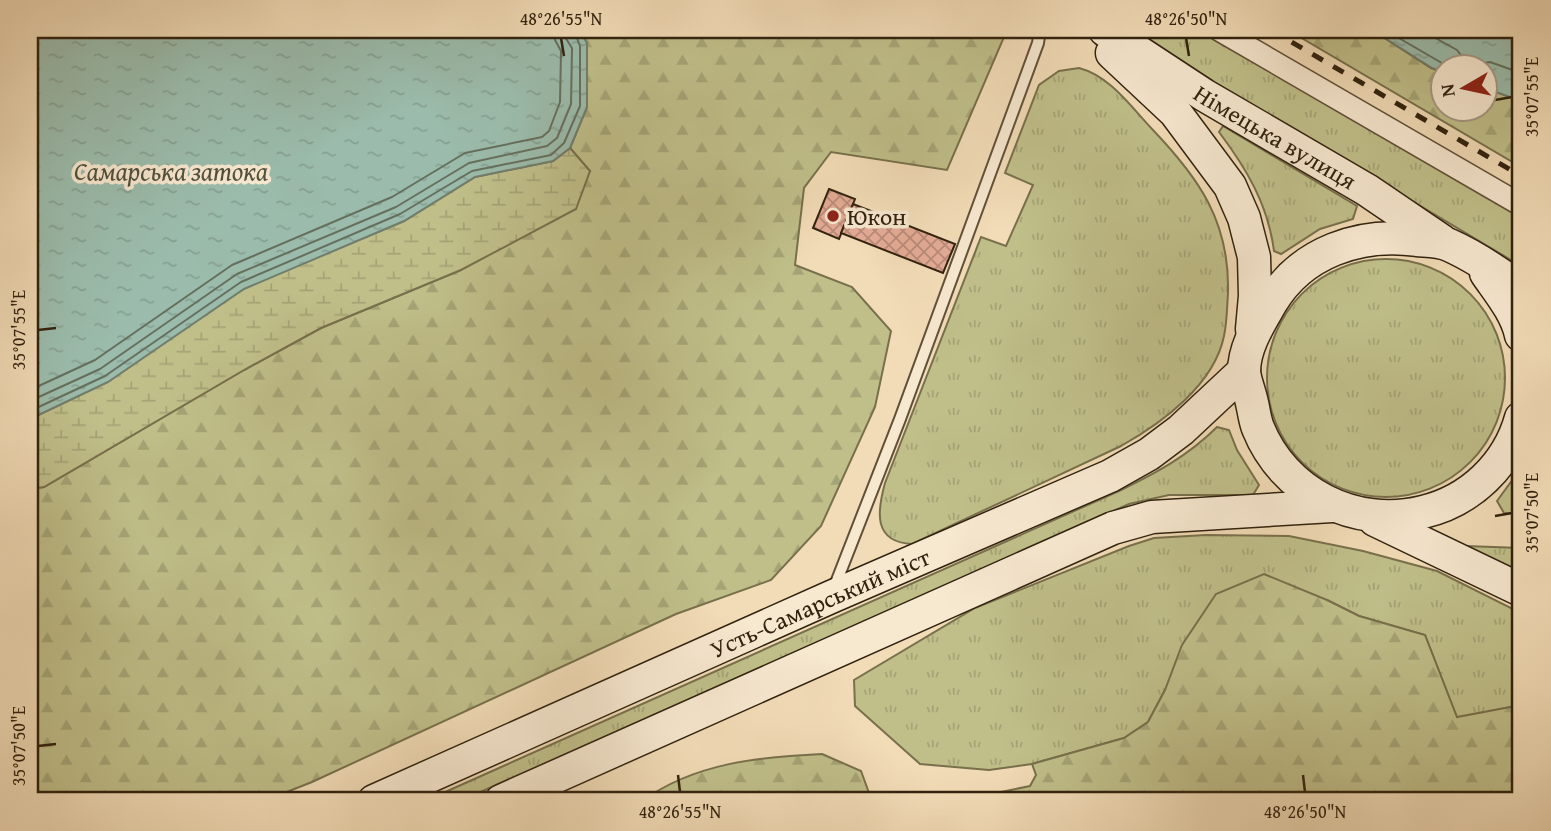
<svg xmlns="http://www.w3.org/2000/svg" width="1551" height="831" viewBox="0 0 1551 831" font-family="'Gentium Book Plus',serif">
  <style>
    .grass { fill: url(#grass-tufts); stroke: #78704c; stroke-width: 2 }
    .forest { fill: url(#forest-firs); stroke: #78704c; stroke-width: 2 }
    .wetland { fill: url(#wetland-marsh); stroke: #78704c; stroke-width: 2 }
    .water { fill: url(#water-ripples); stroke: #717e6d; stroke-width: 2 }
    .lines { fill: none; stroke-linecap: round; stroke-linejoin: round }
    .shore { stroke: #666f5e; stroke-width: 2 }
    .building { fill: url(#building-cross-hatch); stroke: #31220f; stroke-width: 2 }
    .lane-casing { stroke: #615039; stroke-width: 14 }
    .street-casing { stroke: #615039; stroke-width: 24 }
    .secondary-casing { stroke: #31220f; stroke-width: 35 }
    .lane { stroke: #f7e8d0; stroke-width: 10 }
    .street { stroke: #f7e8d0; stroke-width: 21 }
    .secondary { stroke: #f7e8d0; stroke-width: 32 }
    .rail { stroke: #31220f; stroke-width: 5; stroke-dasharray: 12 12; stroke-linecap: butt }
    .ticks { fill: none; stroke: #31220f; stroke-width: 2.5 }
    .poi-dot { fill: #8f2418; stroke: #f7e8d0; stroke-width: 2.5 }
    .labels { text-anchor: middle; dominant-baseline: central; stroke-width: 7; stroke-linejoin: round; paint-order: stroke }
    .street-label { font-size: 24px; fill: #31220f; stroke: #f7e8d0 }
    .poi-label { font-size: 24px; fill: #31220f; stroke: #f7e8d0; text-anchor: start }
    .water-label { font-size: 26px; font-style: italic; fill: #51503e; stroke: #f7e8d0 }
    .neatline { fill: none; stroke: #31220f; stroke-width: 2.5 }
    .ticks-label { font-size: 18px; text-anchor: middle; fill: #31220f }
  </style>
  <defs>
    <pattern id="grass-tufts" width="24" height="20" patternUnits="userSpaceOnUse" patternTransform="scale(1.75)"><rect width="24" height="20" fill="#c0bf8a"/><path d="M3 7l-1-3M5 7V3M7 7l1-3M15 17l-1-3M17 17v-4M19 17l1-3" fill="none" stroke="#a5a476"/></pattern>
    <pattern id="forest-firs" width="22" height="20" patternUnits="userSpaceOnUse" patternTransform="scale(1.75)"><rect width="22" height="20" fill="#c0bf8a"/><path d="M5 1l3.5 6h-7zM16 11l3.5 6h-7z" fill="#a5a476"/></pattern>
    <pattern id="wetland-marsh" width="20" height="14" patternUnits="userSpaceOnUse" patternTransform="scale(1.75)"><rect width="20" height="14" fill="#c0bf8a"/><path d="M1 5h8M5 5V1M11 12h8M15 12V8" fill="none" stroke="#a5a476"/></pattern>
    <pattern id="water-ripples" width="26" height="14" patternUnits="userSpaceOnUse" patternTransform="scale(1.75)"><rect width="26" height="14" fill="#9bbcac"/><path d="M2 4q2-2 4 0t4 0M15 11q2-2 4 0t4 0" fill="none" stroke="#86a193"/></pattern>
    <pattern id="building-cross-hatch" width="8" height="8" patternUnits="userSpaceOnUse" patternTransform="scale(1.75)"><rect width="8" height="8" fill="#e4ab96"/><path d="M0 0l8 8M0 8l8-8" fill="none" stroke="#b98b79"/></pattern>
  </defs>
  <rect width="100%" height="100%" fill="#f2dcb7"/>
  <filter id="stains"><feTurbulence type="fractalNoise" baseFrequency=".00286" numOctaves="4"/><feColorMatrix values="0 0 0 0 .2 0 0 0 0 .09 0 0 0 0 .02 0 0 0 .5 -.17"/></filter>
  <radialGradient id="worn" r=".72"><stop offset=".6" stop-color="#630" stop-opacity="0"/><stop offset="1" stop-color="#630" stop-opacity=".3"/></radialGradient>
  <g class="grass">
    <path d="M1125 30H1212L1521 211V266Z"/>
    <path d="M1079 68C1110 76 1131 107 1152 129 1199 178 1230 222 1228 293 1227 307 1227 322 1224 336 1214 385 1162 423 1121 446L912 544C873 542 877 512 885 483L981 237 1006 246 1033 185 1005 173 1039 85 1059 71Z"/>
    <path d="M1223 126 1357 206 1353 219 1320 229 1281 254 1274 251C1268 204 1246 168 1219 132Z"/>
    <circle cx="1386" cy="378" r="119"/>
    <path d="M1217 427 1229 430 1237 450 1259 485 1253 495H1169L1129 504 460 801H425L1119 491C1156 473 1188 456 1217 427Z"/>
    <path d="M1521 468V514L1504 513 1497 501Z"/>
    <path d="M1206 535 1289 536 1363 551 1437 571 1521 613V705L1457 718 1425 635 1359 616 1327 600 1165 690 1148 722 1124 738 1032 764 989 770 920 764 855 706 854 680 975 608 1129 546 1154 538Z"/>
    <path d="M1465 546 1521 548V576Z"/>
  </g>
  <g class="forest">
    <path d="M579 30H1007L947 170 831 152 804 188 795 265 852 287 891 331 875 407 821 526 771 580 676 614 312 782 264 801H30V489L44 487 244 370 321 328 461 270 590 171 570 148 587 107V43Z"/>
    <path d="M1288 30H1372L1431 68 1442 72V108H1484L1485 88 1521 101V167Z"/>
    <path d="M1264 574 1327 600 1359 616 1425 635 1457 717 1521 705V801H957L1030 786 1036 775 1032 764 1124 738 1148 722 1165 690 1182 645 1216 594Z"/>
    <path d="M822 754 861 771 869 793 866 801H642C695 763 758 757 822 754Z"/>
  </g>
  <path class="wetland" d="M570 148 590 171 576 209 461 270 321 328 244 370 44 487 30 489V419L108 382 244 288 404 221 475 177 553 161Z"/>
  <g class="water">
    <path d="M30 30H579L587 43V107L570 148 553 161 475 177 404 221 244 289 108 382 30 419Z"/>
    <path d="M1372 30H1521V101L1485 88 1484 66H1442V72L1432 68Z"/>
  </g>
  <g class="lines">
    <g class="shore">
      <path d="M1385 30 1447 66"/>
      <path d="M1421 30 1457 50 1469 66 1490 62 1521 73"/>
      <path d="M30 390 95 360 232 265 392 197 465 153 542 137 549 131 560 102 561 51 555 40 554 30"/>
      <path d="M30 401 100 369 237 274 396 207 469 163 547 146 557 138 571 104 572 48 565 37V30"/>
      <path d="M30 411 105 376 241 282 400 214 472 171 551 155 564 143 580 106V46L574 30"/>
    </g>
  </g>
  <g class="building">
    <path d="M829 189 855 199 839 239 813 228Z"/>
    <path d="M853 204 955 244 943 273 841 233Z"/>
  </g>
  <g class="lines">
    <g class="lane-casing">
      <path id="lane" d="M834 588 900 419 1038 43 1040 30"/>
    </g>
    <g class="street-casing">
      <path id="street" d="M1219 30 1521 205"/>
    </g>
    <g class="secondary-casing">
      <g id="secondary">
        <path id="s1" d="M1105 30 1204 95 1367 190 1442 241"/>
        <path d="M1112 53 1175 112 1230 186 1244 218 1254 257 1255 296 1252 329"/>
        <path d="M1486 273C1499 292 1516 312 1521 335"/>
        <path d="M1521 289C1499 273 1474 256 1449 245 1440 241 1427 241 1417 240 1360 232 1301 252 1271 303 1259 324 1244 347 1244 372 1245 381 1250 393 1252 403 1254 411 1255 421 1258 428 1284 493 1355 529 1423 512 1470 501 1508 465 1521 418"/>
        <path d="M1375 520 1521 590"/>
        <path id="s2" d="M374 801 831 597 1110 476 1149 454 1181 430 1244 371"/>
        <path d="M501 801 1113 528 1152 517 1332 506"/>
      </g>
    </g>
    <use href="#lane" class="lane"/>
    <use href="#street" class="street"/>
    <use href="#secondary" class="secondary"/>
    <path class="rail" d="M1271 30 1521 176"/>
  </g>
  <path class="ticks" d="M561 38 564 56M1186 38 1189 56M1495 100 1512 97M38 330 56 328M1495 516 1512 513M38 746 56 744M678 775 680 792M1303 775 1305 792"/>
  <circle class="poi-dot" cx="833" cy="216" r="7"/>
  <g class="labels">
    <g class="street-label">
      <text stroke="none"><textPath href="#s1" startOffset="201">Німецька вулиця</textPath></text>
      <text stroke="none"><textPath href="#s2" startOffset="488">Усть-Самарський міст</textPath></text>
    </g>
    <g class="poi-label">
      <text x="847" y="216">Юкон</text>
    </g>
    <g class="water-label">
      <text x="171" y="170">Самарська затока</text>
    </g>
  </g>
  <rect width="1551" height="831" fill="none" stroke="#f2dcb7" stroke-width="77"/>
  <g transform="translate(1464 88) rotate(261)"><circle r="33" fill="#f7e8d0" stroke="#a89983" stroke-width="2"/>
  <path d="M0-5L12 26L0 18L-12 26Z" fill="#8f2418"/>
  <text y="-10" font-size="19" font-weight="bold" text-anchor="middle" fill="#31220f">N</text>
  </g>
  <rect x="38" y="38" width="1474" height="754" class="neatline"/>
  <g class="ticks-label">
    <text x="561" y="25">48°26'55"N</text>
    <text x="1186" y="25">48°26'50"N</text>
    <text transform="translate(1532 97) rotate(-90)" y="6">35°07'55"E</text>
    <text transform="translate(19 330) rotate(-90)" y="6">35°07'55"E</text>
    <text transform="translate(1532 513) rotate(-90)" y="6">35°07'50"E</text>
    <text transform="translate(19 746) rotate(-90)" y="6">35°07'50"E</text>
    <text x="680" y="818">48°26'55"N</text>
    <text x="1305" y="818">48°26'50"N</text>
  </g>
  <rect width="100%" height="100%" filter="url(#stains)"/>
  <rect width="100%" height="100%" fill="url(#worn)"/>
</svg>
